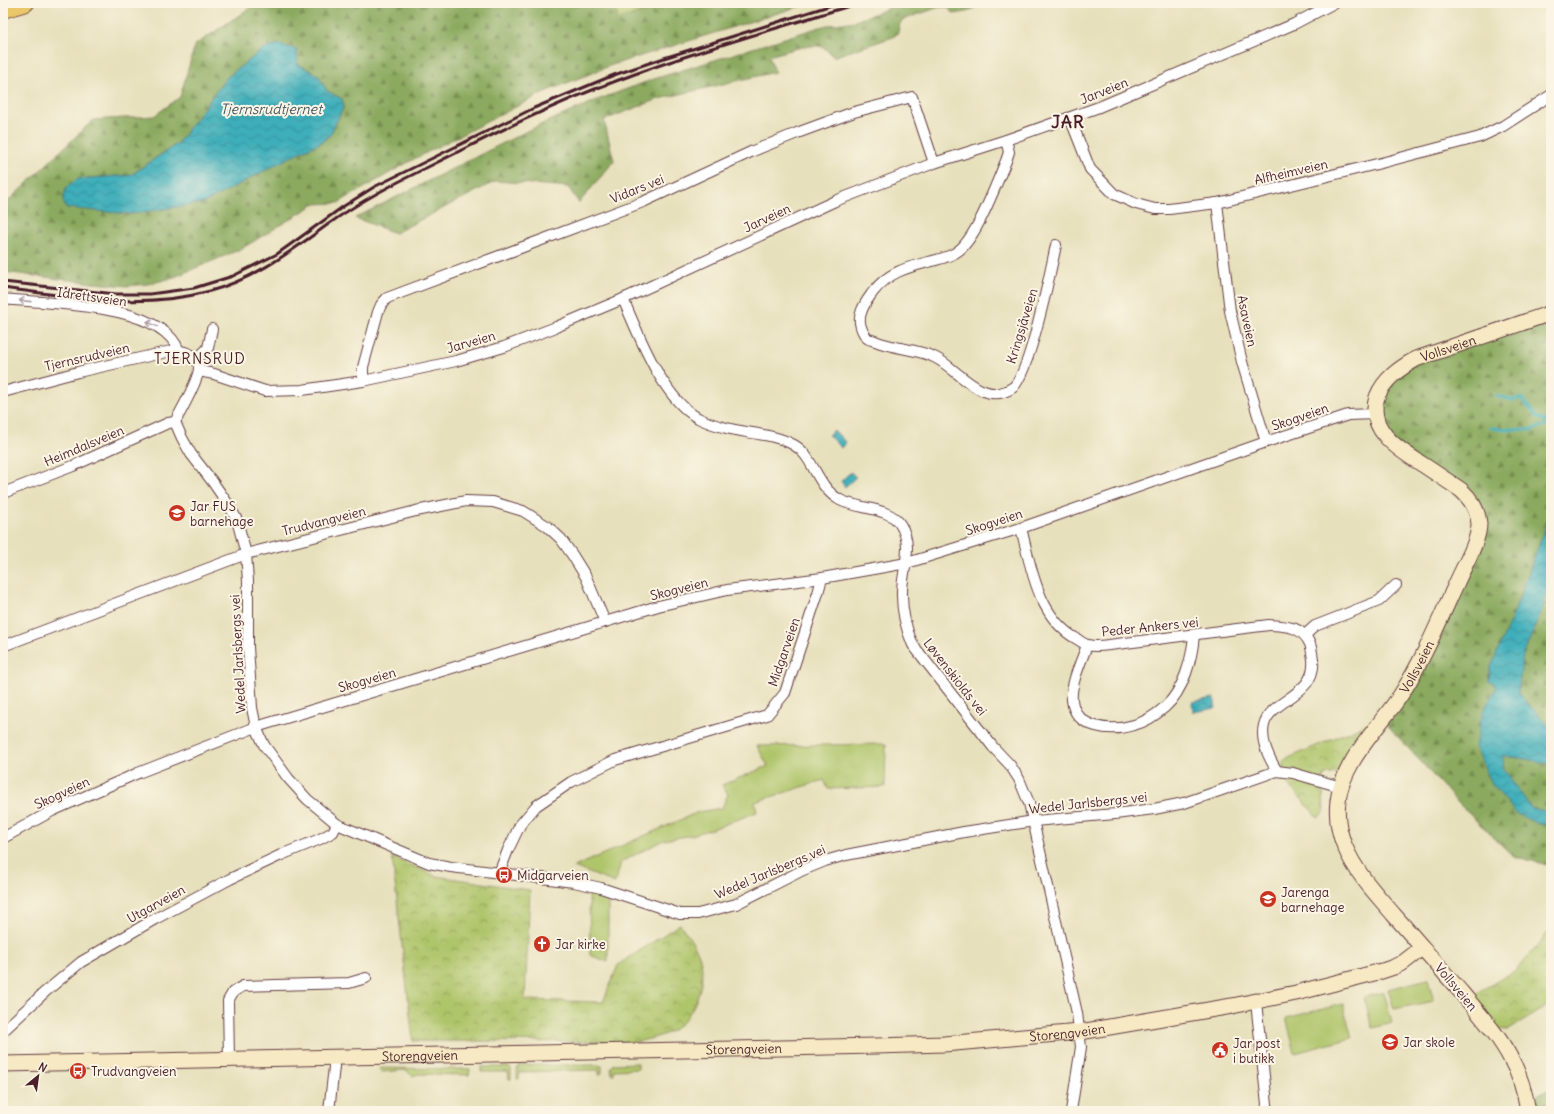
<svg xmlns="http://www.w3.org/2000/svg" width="1554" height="1114" viewBox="0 0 1554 1114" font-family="Delius,sans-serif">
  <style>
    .grass { fill: #afc56a; stroke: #7c724a }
    .forest { fill: url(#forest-firs); stroke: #6a6444; fill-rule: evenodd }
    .park { fill: url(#park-crowns); stroke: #7c724a }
    .water { fill: url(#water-waves); stroke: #446672 }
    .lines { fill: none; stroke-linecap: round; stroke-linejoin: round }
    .stream { stroke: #3eaeba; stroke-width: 3 }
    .street-casing { stroke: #623c41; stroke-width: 12 }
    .secondary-casing { stroke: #623c41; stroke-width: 17 }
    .primary-casing { stroke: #623c41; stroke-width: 18 }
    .street { stroke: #fff; stroke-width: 10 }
    .secondary { stroke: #f7e9c3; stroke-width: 15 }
    .primary { stroke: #eac769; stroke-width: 16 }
    .rail { stroke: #4a1f2b; stroke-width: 3 }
    .oneway { stroke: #ae9aa0 }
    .labels { text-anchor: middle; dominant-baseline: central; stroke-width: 4; stroke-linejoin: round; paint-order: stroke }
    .street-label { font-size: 13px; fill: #4a1f2b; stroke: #fcf5e5 }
    .poi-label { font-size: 13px; fill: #4a1f2b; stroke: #fcf5e5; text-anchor: start }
    .water-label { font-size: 14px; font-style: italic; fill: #455864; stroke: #fcf5e5 }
    .quarter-label { font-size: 15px; letter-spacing: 1px; fill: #4a1f2b; stroke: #fcf5e5 }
    .district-label { font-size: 17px; font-weight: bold; letter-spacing: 1px; fill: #4a1f2b; stroke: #fcf5e5 }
  </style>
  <defs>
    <pattern id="forest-firs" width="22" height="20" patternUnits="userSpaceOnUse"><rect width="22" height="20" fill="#8baa5e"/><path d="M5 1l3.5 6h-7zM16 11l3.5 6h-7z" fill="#748a4e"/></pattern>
    <pattern id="park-crowns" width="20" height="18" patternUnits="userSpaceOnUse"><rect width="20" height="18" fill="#afc56a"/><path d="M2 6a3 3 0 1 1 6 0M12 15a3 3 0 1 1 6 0" fill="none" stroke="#909f57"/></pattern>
    <pattern id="water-waves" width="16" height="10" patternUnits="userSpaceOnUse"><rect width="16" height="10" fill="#3eaeba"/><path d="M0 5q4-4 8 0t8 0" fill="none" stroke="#368d97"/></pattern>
  </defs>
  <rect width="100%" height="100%" fill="#fcf5e5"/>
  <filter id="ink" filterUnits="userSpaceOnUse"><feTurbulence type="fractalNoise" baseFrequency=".025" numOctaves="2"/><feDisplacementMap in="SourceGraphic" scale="8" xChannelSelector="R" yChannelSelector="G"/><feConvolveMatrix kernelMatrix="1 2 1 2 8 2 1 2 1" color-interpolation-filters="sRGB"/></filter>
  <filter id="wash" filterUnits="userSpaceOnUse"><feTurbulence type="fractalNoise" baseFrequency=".012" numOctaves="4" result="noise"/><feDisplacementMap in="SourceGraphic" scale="16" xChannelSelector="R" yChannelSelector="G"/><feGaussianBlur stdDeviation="0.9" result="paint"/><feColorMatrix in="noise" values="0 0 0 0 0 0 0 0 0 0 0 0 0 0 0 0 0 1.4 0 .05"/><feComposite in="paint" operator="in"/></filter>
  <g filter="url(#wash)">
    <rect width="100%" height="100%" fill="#e7e0bc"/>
    <g class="grass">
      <path d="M886 744 885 787 828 789 824 780 755 802 757 812 718 827 692 835 664 840 621 862 615 883 574 867 698 812 722 808 728 794 722 785 768 766 757 746Z"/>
      <path d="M589 893 608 898V962L590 955Z"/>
      <path d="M1428 979 1434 1001 1394 1009 1388 989Z"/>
      <path d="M1384 992 1392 1023 1372 1028 1364 997Z"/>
      <path d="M1343 1004 1352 1038 1295 1053 1286 1018Z"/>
      <path d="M638 1063V1069L614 1070V1074H612L611 1068 614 1064Z"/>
      <path d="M520 1065H597L602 1066V1073L599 1075V1070L520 1072 519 1079H517V1069Z"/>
      <path d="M481 1067H509L511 1069V1079H509L508 1072H481Z"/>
      <path d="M379 1068 470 1069 469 1075 419 1074 412 1076 406 1070 381 1072Z"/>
    </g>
    <g class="forest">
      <path d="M257 3H612L618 19 676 3H810L612 65 547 91 412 160 338 203 315 204 241 249 172 278 148 284 127 286 93 283 3 272V206L93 120 154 116 180 97 195 45ZM262 50 298 64 318 75 327 91 342 99 344 107 330 135 320 143 298 153 63 201 78 179 131 175 178 143 226 78Z"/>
      <path d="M902 3H983L967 12 954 14 947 7H940L902 20 899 26 898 33 893 37 833 57C830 53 825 47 819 46 808 44 780 53 769 56L775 72 659 99 604 120 614 161 579 203 568 187 496 181 395 233 355 218 529 130 597 100 654 79 823 26 855 21Z"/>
      <path d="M1551 313V866L1513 856 1458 803 1383 720 1472 549 1476 512 1397 447 1375 404 1407 364Z"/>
      <path d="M1551 1089V1111H1537L1535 1096Z"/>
    </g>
    <g class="park">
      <path d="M612 3H676L618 19Z"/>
      <path d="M1373 721 1336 773 1325 775 1321 790 1323 794 1324 813 1318 818 1290 786 1283 763 1284 760Z"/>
      <path d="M392 857 436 876 530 890 525 1000 603 1002 618 965 680 924C688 936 698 948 701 962 706 986 692 1020 670 1032 660 1037 648 1039 637 1042L413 1041Z"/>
      <path d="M1551 929V1004L1509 1030 1492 1029 1467 999 1516 970Z"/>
    </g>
    <g class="water">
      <path d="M279 44 297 50 298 64 318 75 327 91 342 99 344 106 330 135 320 143 298 153 204 203 130 214 66 208 63 201 66 188 78 179 131 175 178 143 226 78 262 50Z"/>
      <path d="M834 430 846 443 841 448 828 435Z"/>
      <path d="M851 472 856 477 845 487 841 481Z"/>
      <path d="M1551 511V573L1544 605 1523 656 1518 693 1550 727 1551 764 1526 759 1503 756 1504 769 1531 808 1551 812V825L1538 824 1517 814 1492 784 1475 746 1483 711 1497 687 1489 681 1490 669 1515 610Z"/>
      <path d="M1214 698 1216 708 1193 712 1192 702Z"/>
    </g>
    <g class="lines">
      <g class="stream">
        <path d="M1496 396 1514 400 1521 398 1538 418 1551 422"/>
        <path d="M1491 428 1531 430 1551 423"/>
      </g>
    </g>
  </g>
  <g filter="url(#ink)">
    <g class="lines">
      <g class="street-casing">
        <g id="street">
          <path d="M1070 118 1090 169 1114 194 1136 204 1155 209H1169L1217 203 1381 163 1480 137 1503 126 1551 95"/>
          <path d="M1006 140 1009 152 1006 161C996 184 977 237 958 251 952 256 944 258 936 260 910 267 890 270 873 292 868 299 863 305 861 313 858 321 861 331 867 338 869 340 873 340 875 341 894 349 919 349 936 358 959 370 983 407 1012 388 1029 377 1051 269 1056 245"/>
          <path d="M1217 203 1230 311 1242 362 1266 442"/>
          <path d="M3 299C47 304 161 302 179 351"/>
          <path d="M623 299C639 335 662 398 698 418 706 422 715 425 723 427 746 434 773 433 794 445 814 456 816 487 840 500 857 509 889 507 900 524 915 547 901 571 902 595 902 613 906 629 913 645L993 747 1010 765 1019 779 1029 803 1077 1013 1081 1047 1071 1111"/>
          <path d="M197 359 208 348 212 329"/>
          <path d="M199 371 214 374 265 391 302 390 363 381 456 361 504 347 556 327 623 299 835 201 934 163 1006 140 1099 107 1294 24 1334 3"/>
          <path d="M363 381V367L378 312 381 305 387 298 643 202 753 151 797 133 854 112 912 97 934 163"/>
          <path d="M3 392 78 372 171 351C178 350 185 351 192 355 196 358 199 362 199 368 199 379 181 411 175 422L182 438 191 454 212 481 230 507 237 520 246 554 248 581V647L252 708 256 727 264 745 288 778 307 799 337 824 429 863 451 867 574 882 601 888 680 914H698L736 904 803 870 825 861 846 855 964 832 1034 821 1115 814 1154 809 1184 803 1277 771 1293 773 1341 787"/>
          <path d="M3 493 73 466 168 423 175 422"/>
          <path d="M1021 528C1031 567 1038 618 1077 639 1080 641 1084 644 1088 645 1094 647 1102 646 1109 645L1269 625C1287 626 1302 626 1310 644 1312 649 1312 654 1313 659 1317 696 1270 699 1264 725 1260 741 1269 758 1277 771"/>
          <path d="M1305 635 1315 626 1379 601 1396 585"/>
          <path d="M1087 645C1082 660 1070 684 1072 700 1075 729 1111 732 1134 725 1145 722 1156 715 1165 707 1184 690 1192 659 1194 635"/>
          <path d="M3 646 246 554 416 511 466 501 493 502 523 511 547 526 561 539 573 556 586 577 605 622"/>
          <path d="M3 838 52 811 138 773 256 727 658 606 727 590 822 578 907 563 1021 528 1266 442 1348 415 1375 414"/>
          <path d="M499 873 508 850 520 825 536 806 571 782 615 760 767 715 785 693 818 593 822 578"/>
          <path d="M1256 1002 1267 1104 1266 1111"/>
          <path d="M3 1031 45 992 81 962 155 919 230 879 281 855 320 839 333 832 337 824"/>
          <path d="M229 1059 228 1001 233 992 243 986 349 983 366 978"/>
          <path d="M329 1111 334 1067 333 1057"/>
        </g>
      </g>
      <g class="secondary-casing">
        <g id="secondary">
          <path id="s1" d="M3 1064 876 1046 944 1044 1080 1032 1232 1006 1296 993 1382 971 1394 967 1404 962 1422 948"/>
          <path id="s2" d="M1528 1111C1525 1093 1520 1075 1511 1059 1498 1034 1479 1014 1461 992 1439 967 1417 941 1394 915 1376 894 1356 873 1345 847 1339 833 1336 817 1338 801 1342 761 1381 726 1402 693 1424 658 1440 619 1457 582 1464 566 1479 541 1479 524 1478 510 1471 499 1461 490 1449 482 1437 474 1425 466 1401 451 1366 431 1377 397 1384 379 1400 368 1416 359L1551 313"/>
        </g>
      </g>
      <g class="primary-casing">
        <path id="primary" d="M3 10 26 3"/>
      </g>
      <use href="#street" class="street"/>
      <use href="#secondary" class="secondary"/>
      <use href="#primary" class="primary"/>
      <g class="rail">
        <path d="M3 282 116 294H150L194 288 233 276 277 254 344 206 374 187 534 108 614 75 664 58 838 3"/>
        <path d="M3 288C71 297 142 310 210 291 257 278 291 251 330 223 355 205 382 190 410 176 478 142 545 107 616 81 696 51 778 28 859 3"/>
      </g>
    </g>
    <defs><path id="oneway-shaft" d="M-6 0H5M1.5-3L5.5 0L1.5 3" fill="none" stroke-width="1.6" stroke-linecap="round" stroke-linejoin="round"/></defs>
    <g class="oneway">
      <use href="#oneway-shaft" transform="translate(25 301) rotate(-174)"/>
      <use href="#oneway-shaft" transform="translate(152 324) rotate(-154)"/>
    </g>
  </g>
  <defs>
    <g id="school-disc" transform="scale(0.9)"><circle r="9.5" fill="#c8321e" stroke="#fcf5e5"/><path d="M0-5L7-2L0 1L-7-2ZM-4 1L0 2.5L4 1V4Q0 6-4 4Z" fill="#fff"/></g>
    <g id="bus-disc" transform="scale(0.9)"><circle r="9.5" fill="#c8321e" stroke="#fcf5e5"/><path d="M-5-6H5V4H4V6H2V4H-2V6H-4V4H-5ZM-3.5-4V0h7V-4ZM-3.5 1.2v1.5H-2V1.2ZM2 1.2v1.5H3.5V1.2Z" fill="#fff"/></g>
    <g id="church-disc" transform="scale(0.9)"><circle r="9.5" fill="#c8321e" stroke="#fcf5e5"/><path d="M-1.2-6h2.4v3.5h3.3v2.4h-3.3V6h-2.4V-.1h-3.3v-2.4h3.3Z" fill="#fff"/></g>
    <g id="civic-disc" transform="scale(0.9)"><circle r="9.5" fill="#c8321e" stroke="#fcf5e5"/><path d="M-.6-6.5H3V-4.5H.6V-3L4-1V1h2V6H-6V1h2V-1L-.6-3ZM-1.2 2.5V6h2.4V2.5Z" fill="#fff"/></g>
  </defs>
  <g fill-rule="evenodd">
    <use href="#school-disc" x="177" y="513"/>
    <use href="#bus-disc" x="504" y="875"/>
    <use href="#school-disc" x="1268" y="899"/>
    <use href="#church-disc" x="542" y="944"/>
    <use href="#school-disc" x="1390" y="1042"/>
    <use href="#civic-disc" x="1220" y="1050"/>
    <use href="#bus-disc" x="78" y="1071"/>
  </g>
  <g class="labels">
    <g class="street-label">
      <text transform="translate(1104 91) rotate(-22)">Jarveien</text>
      <text transform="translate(1291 172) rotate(-13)">Alfheimveien</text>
      <text transform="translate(637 189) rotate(-22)">Vidars vei</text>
      <text transform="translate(767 218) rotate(-25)">Jarveien</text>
      <text transform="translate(92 297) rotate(8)">Idrettsveien</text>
      <text transform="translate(1247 321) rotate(78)">Asaveien</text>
      <text transform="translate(1022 326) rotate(-73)">Kringsjåveien</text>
      <text transform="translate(471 342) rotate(-16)">Jarveien</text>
      <text stroke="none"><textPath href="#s2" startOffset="949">Vollsveien</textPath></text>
      <text transform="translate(87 357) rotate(-13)">Tjernsrudveien</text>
      <text transform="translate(1300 417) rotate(-19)">Skogveien</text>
      <text transform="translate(84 446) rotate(-23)">Heimdalsveien</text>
      <text transform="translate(324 521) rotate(-14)">Trudvangveien</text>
      <text transform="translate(994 522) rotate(-18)">Skogveien</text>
      <text transform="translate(679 589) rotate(-14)">Skogveien</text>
      <text transform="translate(1150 627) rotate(-6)">Peder Ankers vei</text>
      <text transform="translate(784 652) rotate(-71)">Midgarveien</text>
      <text transform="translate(238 654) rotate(-93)">Wedel Jarlsbergs vei</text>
      <text stroke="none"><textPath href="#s2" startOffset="529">Vollsveien</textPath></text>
      <text transform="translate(955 677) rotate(52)">Løvenskiolds vei</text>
      <text transform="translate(367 680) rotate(-16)">Skogveien</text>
      <text transform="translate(62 793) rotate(-25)">Skogveien</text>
      <text transform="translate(1088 803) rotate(-6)">Wedel Jarlsbergs vei</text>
      <text transform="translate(770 872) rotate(-23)">Wedel Jarlsbergs vei</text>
      <text transform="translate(156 904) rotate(-29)">Utgarveien</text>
      <text transform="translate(1456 987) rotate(50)">Vollsveien</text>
      <text stroke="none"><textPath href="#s1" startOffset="1065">Storengveien</textPath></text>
      <text stroke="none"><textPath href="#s1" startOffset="741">Storengveien</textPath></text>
      <text stroke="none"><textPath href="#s1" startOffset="417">Storengveien</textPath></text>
    </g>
    <g class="poi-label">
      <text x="190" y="506">Jar FUS<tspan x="190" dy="15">barnehage</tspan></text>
      <text x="517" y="875">Midgarveien</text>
      <text x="1281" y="892">Jarenga<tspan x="1281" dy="15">barnehage</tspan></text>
      <text x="555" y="944">Jar kirke</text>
      <text x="1403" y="1042">Jar skole</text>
      <text x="1233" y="1043">Jar post<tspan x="1233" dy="15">i butikk</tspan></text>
      <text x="91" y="1071">Trudvangveien</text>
    </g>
    <g class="water-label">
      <text x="271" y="109">Tjernsrudtjernet</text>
    </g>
    <g class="quarter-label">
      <text x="200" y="358">TJERNSRUD</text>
    </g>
    <g class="district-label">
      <text x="1068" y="122">JAR</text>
    </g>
  </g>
  <rect width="1554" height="1114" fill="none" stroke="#fcf5e5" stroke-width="16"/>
  <g transform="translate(38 1076) rotate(29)" stroke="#fcf5e5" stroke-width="3" paint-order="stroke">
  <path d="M0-3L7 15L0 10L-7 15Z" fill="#4a1f2b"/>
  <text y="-6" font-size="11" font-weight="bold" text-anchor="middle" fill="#4a1f2b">N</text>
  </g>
</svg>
